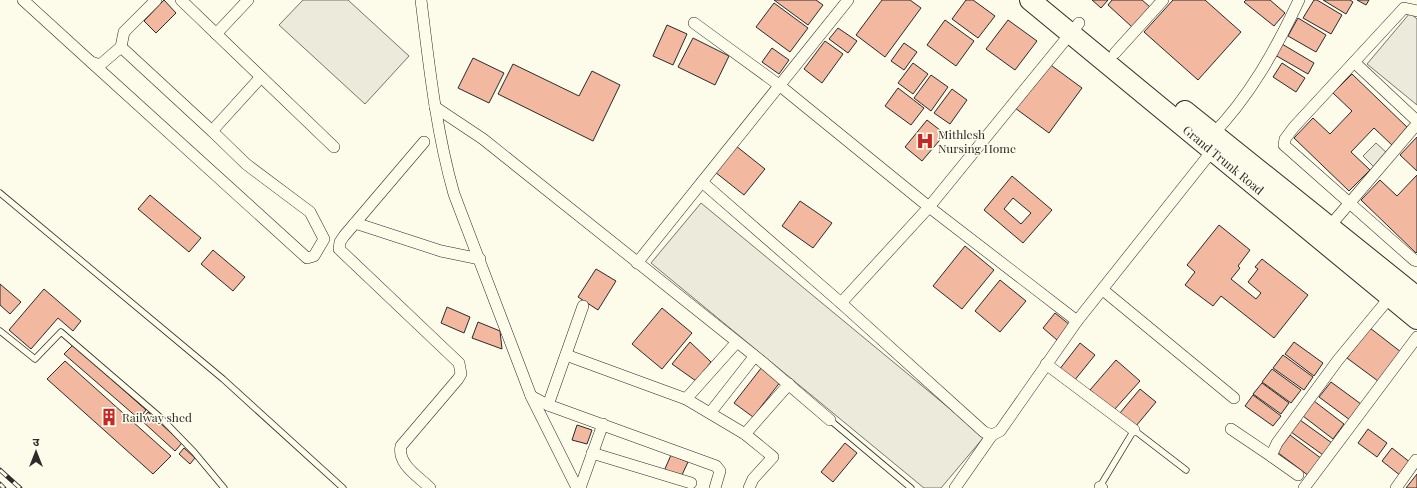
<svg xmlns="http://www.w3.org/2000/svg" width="1417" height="488" viewBox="0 0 1417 488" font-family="'Playfair Display','Noto Sans Devanagari',serif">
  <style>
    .green { fill: #ecebdb; stroke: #74746e }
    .building { fill: #f2b8a0; stroke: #2b2b2b; fill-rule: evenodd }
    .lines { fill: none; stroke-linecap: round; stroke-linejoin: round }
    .lane-casing { stroke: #2b2b2b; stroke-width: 7 }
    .street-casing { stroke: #2b2b2b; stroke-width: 12 }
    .highway-casing { stroke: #2b2b2b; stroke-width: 22 }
    .lane { stroke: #fdfbea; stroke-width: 5.5 }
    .street { stroke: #fdfbea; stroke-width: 11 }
    .highway { stroke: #fdfbea; stroke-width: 20 }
    .rail-casing { stroke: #2b2b2b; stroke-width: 4.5 }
    .rail { stroke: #fdfbea; stroke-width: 3; stroke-dasharray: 9; stroke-linecap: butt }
    .labels { text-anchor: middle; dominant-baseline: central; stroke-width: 3; stroke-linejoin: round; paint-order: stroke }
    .poi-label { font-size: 12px; fill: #2b2b2b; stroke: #fdfbea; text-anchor: start }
    .street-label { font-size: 12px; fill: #2b2b2b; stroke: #fdfbea }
  </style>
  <rect width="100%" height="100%" fill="#fdfbea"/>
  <g class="green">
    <path d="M303 0H348L409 56 365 104 279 25Z"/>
    <path d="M1410 13 1417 19V105L1367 64Z"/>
    <path d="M1376 143 1387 153 1374 167 1363 156Z"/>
    <path d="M701 203 984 437 941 488H924L651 263Z"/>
  </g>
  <g class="building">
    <path d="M164 0 176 13 156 33 144 21Z"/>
    <path d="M774 0H816L823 5 808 25Z"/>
    <path d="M882 0H910L921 8 885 57 856 35Z"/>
    <path d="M966 0H973L995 16 978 38 952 19Z"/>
    <path d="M1092 0H1108L1101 8Z"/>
    <path d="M1112 0H1142L1150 7 1132 27 1108 5Z"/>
    <path d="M1173 0H1205L1241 32 1198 80 1144 32Z"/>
    <path d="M1246 0H1270L1285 13 1274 26 1244 2Z"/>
    <path d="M1314 0H1317L1342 15 1331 34 1303 18Z"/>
    <path d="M1323 0H1350L1353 2 1346 14Z"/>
    <path d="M1357 0H1369L1366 5Z"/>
    <path d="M774 3 808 28 790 52 756 27Z"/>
    <path d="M1298 18 1326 35 1316 52 1288 36Z"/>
    <path d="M945 20 974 41 956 66 927 45Z"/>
    <path d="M1008 20 1037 41 1015 70 986 49Z"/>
    <path d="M667 25 687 34 673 65 653 56Z"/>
    <path d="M838 28 857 41 848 53 829 39Z"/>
    <path d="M693 38 729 56 715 85 678 67Z"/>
    <path d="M825 41 843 54 822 83 804 69Z"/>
    <path d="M904 43 917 52 904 70 891 61Z"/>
    <path d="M1282 44 1314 63 1308 74 1275 55Z"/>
    <path d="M772 48 789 60 779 74 762 62Z"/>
    <path d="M473 58 504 73 489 103 458 88Z"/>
    <path d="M913 63 928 74 913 94 898 83Z"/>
    <path d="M1048 63 1082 88 1049 133 1015 108Z"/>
    <path d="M1282 63 1305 78 1296 92 1273 77Z"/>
    <path d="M513 64 579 96 592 71 620 85 593 141 498 94Z"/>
    <path d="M1352 74 1409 129 1393 146 1374 128 1351 152 1370 170 1349 191 1294 138 1313 118 1330 134 1352 111 1333 93Z"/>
    <path d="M931 75 948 87 931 111 914 98Z"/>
    <path d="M898 88 924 108 911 125 885 106Z"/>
    <path d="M952 89 967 100 950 124 934 113Z"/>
    <path d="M927 120 945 134 922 161 905 147Z"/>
    <path d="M1417 137V171L1400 155Z"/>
    <path d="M736 146 765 169 744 195 715 172Z"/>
    <path d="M1417 175V252L1416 253 1361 200 1380 180 1397 196Z"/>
    <path d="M1012 176 1052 210 1023 243 984 210ZM1013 198 1031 213 1021 224 1004 209Z"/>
    <path d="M150 195 201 238 189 252 138 209Z"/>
    <path d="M800 201 832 223 813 248 782 226Z"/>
    <path d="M1219 225 1250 250 1238 266 1240 268 1231 279 1256 299 1261 293 1248 282 1258 269 1255 267 1262 259 1308 295 1274 338 1221 296 1213 306 1185 285 1195 272 1187 265Z"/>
    <path d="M965 246 994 270 962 309 933 286Z"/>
    <path d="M213 250 245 277 233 291 201 264Z"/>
    <path d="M596 269 616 281 598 310 578 297Z"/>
    <path d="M1000 280 1026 301 1000 332 975 311Z"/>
    <path d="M0 284 21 302 10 314 0 305Z"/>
    <path d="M44 289 81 321 73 331 58 318 31 349 9 330Z"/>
    <path d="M447 307 470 317 464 333 441 323Z"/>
    <path d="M662 308 692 333 662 369 632 344Z"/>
    <path d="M1055 313 1070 325 1057 340 1043 328Z"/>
    <path d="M478 322 500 331 502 349 472 338Z"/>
    <path d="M1370 328 1401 352 1378 381 1347 358Z"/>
    <path d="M690 342 711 362 696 381 672 364Z"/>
    <path d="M1294 342 1323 363 1314 376 1285 354Z"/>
    <path d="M1080 343 1095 355 1074 381 1059 370Z"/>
    <path d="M73 345 146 410 139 419 64 354Z"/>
    <path d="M1283 355 1313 377 1304 390 1273 368Z"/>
    <path d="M1116 360 1140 381 1114 410 1090 390Z"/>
    <path d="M65 361 171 456 153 474 47 379Z"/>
    <path d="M762 367 781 381 753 417 734 403Z"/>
    <path d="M1272 369 1301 390 1291 403 1262 382Z"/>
    <path d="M1331 382 1361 404 1350 420 1319 397Z"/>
    <path d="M1262 383 1289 403 1281 414 1253 394Z"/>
    <path d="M1140 389 1156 402 1136 426 1120 413Z"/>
    <path d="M1253 395 1281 416 1273 426 1245 406Z"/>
    <path d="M1314 401 1344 424 1333 439 1303 416Z"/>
    <path d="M148 412 182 443 175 451 141 420Z"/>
    <path d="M1300 420 1332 443 1323 455 1291 432Z"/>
    <path d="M577 425 592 430 587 444 572 440Z"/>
    <path d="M1368 429 1387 443 1377 457 1358 443Z"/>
    <path d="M1290 435 1322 459 1309 476 1277 452Z"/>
    <path d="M845 443 857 453 833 482 821 472Z"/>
    <path d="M184 448 195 458 190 464 179 454Z"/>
    <path d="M1392 448 1411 463 1401 476 1382 461Z"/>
    <path d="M671 455 688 462 681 477 664 471Z"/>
    <path d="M1417 474V488H1406Z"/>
  </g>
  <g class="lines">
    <g class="lane-casing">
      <g id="lane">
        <path d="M0 193 223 379 343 488"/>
        <path d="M0 331 35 359 61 332 161 418 194 452 224 488"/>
        <path d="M830 420 911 488"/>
        <path d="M1099 488 1134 430 1186 470"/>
      </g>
    </g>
    <g class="street-casing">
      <g id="street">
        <path d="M23 0 91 62 100 65 121 47 124 32 156 0"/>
        <path d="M181 0 334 147"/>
        <path d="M421 0C429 65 436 131 454 194L531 396 577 488"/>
        <path d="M1417 11 1404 8 1294 127 1285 139 1284 145 1414 260 1417 261"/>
        <path d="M694 23 779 85 929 207 1077 321"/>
        <path d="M216 34 248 0"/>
        <path d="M121 47 212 131 261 77"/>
        <path d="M1115 53 1163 0"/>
        <path d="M91 62 307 258 314 256 324 239 310 212 246 164 212 131"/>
        <path d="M1354 62 1417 121"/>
        <path d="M435 107 483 139 761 361 830 420"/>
        <path d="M1211 136C1249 98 1276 49 1299 0"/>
        <path d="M424 142 344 236 340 242 339 249 459 363 461 374 458 379 401 446C397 464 418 476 430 488"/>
        <path d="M702 182 841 303 984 432 992 435 1000 431 1077 321 1212 151"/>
        <path d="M355 223 441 251 480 259"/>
        <path d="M1329 227 1417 124"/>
        <path d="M637 263 848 0"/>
        <path d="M1103 290 1234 398"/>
        <path d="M841 303 929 207 1079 23"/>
        <path d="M566 355 686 399 745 434 773 457 753 479 749 488"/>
        <path d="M1046 364 1134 430"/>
        <path d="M531 396 548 405 716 466 720 471 715 488"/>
        <path d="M686 399 736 343"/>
        <path d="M548 405 583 306"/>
        <path d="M710 413 754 357"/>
        <path d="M1231 429 1271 456"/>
        <path d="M745 434 789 384"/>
        <path d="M592 453 691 483"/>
        <path d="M1298 475 1271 456 1277 443 1338 360 1390 297"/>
        <path d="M1100 487 1102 488"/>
        <path d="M580 488 603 424"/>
        <path d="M955 488 992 435"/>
        <path d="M1304 488 1417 337"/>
        <path d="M1396 488 1416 460"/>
      </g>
    </g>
    <g class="highway-casing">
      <g id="highway">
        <path id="s1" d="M1030 0 1417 319"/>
        <path d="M1185 111 1417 297"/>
      </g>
    </g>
    <use href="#lane" class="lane"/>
    <use href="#street" class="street"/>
    <use href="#highway" class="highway"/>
    <g class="rail-casing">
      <g id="rail">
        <path d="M0 470 20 488"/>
        <path d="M0 484 4 488"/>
      </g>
    </g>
    <use href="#rail" class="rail"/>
  </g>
  <defs>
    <g id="hospital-bare" transform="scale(1.38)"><path d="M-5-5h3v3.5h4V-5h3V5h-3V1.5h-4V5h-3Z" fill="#c62828" stroke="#fdfbea" stroke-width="2.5" paint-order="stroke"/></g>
    <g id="building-bare" transform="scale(1.38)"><path d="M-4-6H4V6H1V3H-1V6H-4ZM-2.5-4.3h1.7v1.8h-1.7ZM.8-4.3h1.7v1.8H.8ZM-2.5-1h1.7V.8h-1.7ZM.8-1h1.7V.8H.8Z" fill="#c62828" stroke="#fdfbea" stroke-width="2.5" paint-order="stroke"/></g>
  </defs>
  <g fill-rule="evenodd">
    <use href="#hospital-bare" x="925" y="141"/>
    <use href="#building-bare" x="109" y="417"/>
  </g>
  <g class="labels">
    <g class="poi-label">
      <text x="938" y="134">Mithlesh<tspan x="938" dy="14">Nursing Home</tspan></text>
      <text x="122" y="417">Railway shed</text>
    </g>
    <g class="street-label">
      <text stroke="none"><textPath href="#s1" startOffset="251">Grand Trunk Road</textPath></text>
    </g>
  </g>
  <g transform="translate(36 452)" stroke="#fdfbea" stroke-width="3" paint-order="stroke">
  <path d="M0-3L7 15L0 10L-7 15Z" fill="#2b2b2b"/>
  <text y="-6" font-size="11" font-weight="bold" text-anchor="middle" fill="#2b2b2b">उ</text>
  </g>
</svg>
